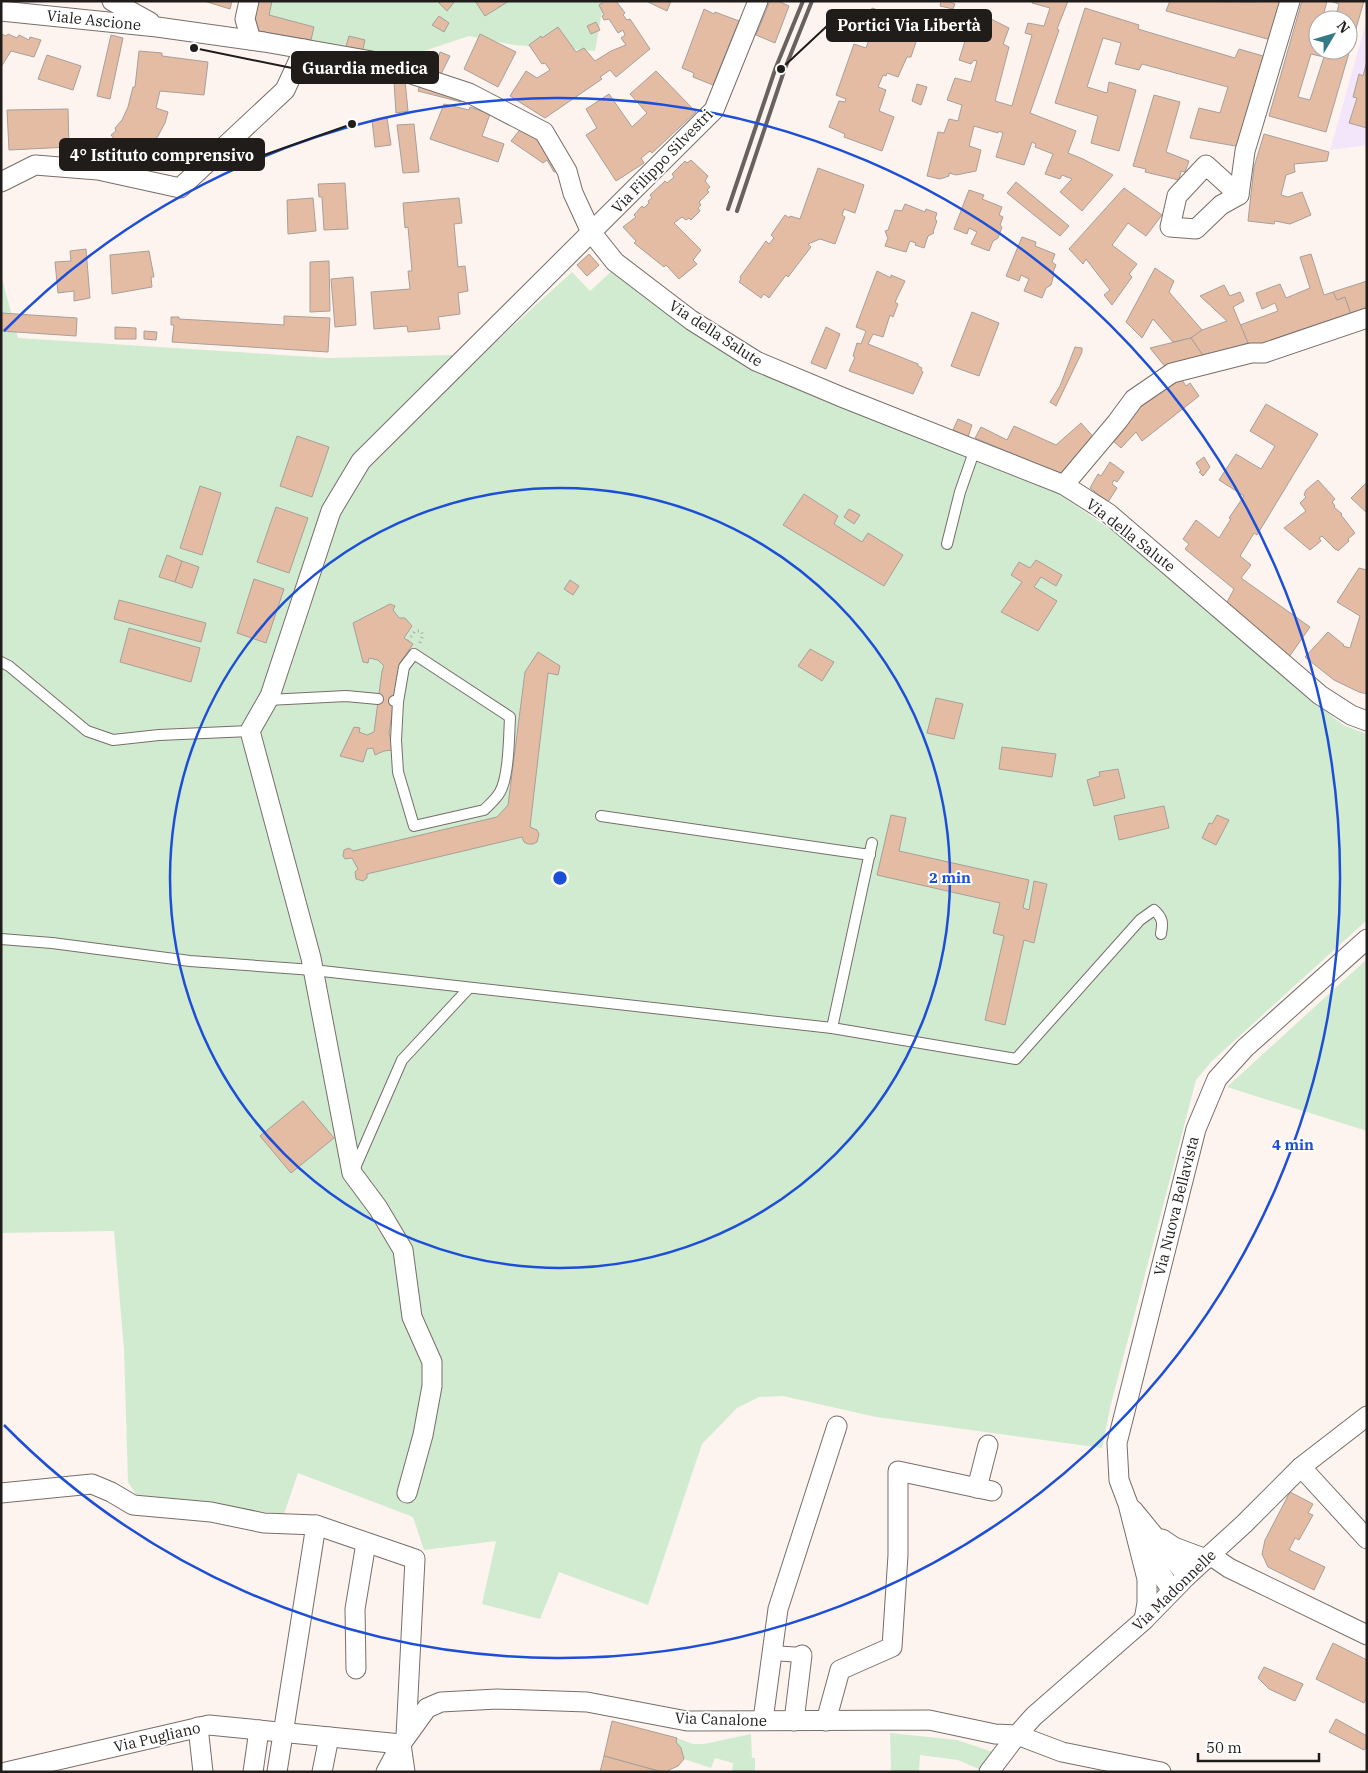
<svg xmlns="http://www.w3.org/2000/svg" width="1368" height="1773" viewBox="0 0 1368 1773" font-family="'IBM Plex Serif',serif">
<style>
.medical{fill:#f4e6fa}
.green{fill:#d0ebd0}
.building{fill:#e4bca4;stroke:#a89f99;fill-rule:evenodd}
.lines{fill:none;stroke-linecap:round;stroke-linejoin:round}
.service-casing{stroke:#776e6a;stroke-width:12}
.pedestrian-casing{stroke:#776e6a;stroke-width:16}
.minor-casing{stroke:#776e6a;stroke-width:21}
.path{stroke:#aea6a2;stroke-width:3;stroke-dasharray:1 4;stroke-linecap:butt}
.service{stroke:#fff;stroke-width:10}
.pedestrian{stroke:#fff;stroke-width:14}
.minor{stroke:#fff;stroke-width:19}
.rail{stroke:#68625f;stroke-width:4}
.ring{fill:none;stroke:#1d4ed8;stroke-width:2.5}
.labels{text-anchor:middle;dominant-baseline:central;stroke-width:4;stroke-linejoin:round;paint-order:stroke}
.street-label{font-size:15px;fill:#1f1c1a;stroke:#fff}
.centre{fill:#1d4ed8;stroke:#fff;stroke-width:2.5}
.ring-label{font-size:15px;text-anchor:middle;font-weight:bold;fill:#1d4ed8;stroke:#fff;stroke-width:4;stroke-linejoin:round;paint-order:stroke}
.leader{fill:none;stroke:#1f1c1a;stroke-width:2}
.callout-dot{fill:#1f1c1a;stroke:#fff;stroke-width:2}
.callout{fill:#1f1c1a;stroke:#1f1c1a;stroke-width:2}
.callout-label{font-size:16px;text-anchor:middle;font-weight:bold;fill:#fff}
</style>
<rect width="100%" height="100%" fill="#fef4ef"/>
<path class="medical" d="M1367,19V145L1330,150Z"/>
<g class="green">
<path d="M262,1H604L595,51L514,45L469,36L391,62L256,35Z"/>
<path d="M614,269L712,343L1056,492L1139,549L1295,686L1343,725L1367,734V920L1211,1062L1196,1080L1110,1408L1102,1448L876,1417L783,1396L759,1397L737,1408L702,1444L648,1605L559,1572L540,1619L482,1604L496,1541L424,1550L413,1517L298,1473L284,1514L139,1499L128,1482L124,1350L114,1231L1,1233V275L18,338L328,358L452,355L467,368L572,272L590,291Z"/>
<path d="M1367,959V1131L1227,1087Z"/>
<path d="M890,1733L957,1740L993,1752L983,1771L958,1760L920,1755L919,1772H891Z"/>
<path d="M751,1734L752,1758H755V1772H732L733,1763L715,1758L711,1768L684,1759L681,1748L676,1742L677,1738L693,1744H704Z"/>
</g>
<g class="building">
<path d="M204,1H232L230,9Z"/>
<path d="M258,1H272L269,15L314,27L311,40L258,31L252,25Z"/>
<path d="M440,1H455L447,11L439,3Z"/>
<path d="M475,1H509L485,16Z"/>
<path d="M605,1H616L625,13L623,15L627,20L630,19L650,49L616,77L610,70L600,77L602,79L545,118L510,96L526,71L537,78L550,70L545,63L542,64L529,45L541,36L542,38L558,27L576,52L584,48L595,61L611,51L626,45L621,38L625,35L623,30L618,33L609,19L604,20L602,16L604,15L599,5Z"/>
<path d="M646,1H671L667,11Z"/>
<path d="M770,1H778L789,6L775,43L756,35Z"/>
<path d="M941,1H948L955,4L953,9L940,6Z"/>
<path d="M1032,1H1068L1057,29L1059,30L1030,113L1076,131L1068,153L1083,159L1113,175L1082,211L1060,192L1072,179L1062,175L1060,179L1045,174L1053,154L1035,147L1036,144L1032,142L1024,165L996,157L1003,133L999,131L998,133L974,126L969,146L981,150L976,171L956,175L949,173V176L940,179L927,176L938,132L944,133L949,119L958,121L962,105L947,100L955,78L971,82L977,61L974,60L971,64L959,60L967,35L974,36L983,15L1009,28L1003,44L1009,47L995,101L1012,106L1032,35L1025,33L1028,23L1044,26L1050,8L1032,3Z"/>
<path d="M1170,1L1254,2L1283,1L1271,40L1166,11Z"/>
<path d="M1302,1H1327L1322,20H1318V32L1314,44L1318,45V50H1348V20H1335L1339,4L1330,1H1364L1326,132L1269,116ZM1311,54L1324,57L1310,100L1298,97Z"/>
<path d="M872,8L895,16V14L901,16L899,23L919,33L911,57H907L898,77L887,73L886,76L883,75L878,87L886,90L879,111L894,117L882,151L844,137L845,134L829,127L839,101L845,102L846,99L836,95L854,44L866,48L869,40L866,38L869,27L865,25Z"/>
<path d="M1085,8L1139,25L1138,29L1235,58L1239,49L1270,58L1241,147L1190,138L1199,108L1220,113L1228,87L1142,64L1139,70L1115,64L1121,43L1103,38L1087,87L1107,93L1109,82L1136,90L1119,151L1091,143L1098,116L1055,103Z"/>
<path d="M704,9L714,14L715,12L739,21L713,85L693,77L694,73L682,68Z"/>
<path d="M439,16L449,23L444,32L432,25Z"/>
<path d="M596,22L600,30L591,34L587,26Z"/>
<path d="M1,34L6,36L8,34L17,38L19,35L29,40L30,37L41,40L34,57L11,51L1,67Z"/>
<path d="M480,34L516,52L498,87L464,69Z"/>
<path d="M111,35L123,38L110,99L97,96Z"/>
<path d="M349,36L365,40L362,54L345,50Z"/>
<path d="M139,51L162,53V56L208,62L204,95L160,91L156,108L168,112L165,123L158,136L143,155L133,146L125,153L111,135L116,131L115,128L122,120L128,107L133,87H135Z"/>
<path d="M428,51L439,56L440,52L450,56L441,74L405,64L407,56L423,61Z"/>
<path d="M47,55L81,66L73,90L38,79Z"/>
<path d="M1367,61V128L1349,123L1357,98L1353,97L1359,74L1363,76Z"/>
<path d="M656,71L696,112L652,153L650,151L641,158L644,163L616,181L586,135L597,128L586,109L609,94L632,127L647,113L630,94Z"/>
<path d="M421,80L462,95L461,102L418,91Z"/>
<path d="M405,81L408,111L396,113L394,82Z"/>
<path d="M917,84L927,87L921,105L912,101Z"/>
<path d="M1154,95L1180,102L1166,152L1189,161L1185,172L1181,171L1179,180L1145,172L1146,169L1133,166Z"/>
<path d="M444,104L469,110L470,107L490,114L482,136L504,144L498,162L430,139Z"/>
<path d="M68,109L69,147L9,150L7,110Z"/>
<path d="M387,118L391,145L375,147L372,120Z"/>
<path d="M414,124L419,172L403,173L397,125Z"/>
<path d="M522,127L547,143L560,170L554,172L547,160L543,163L511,141Z"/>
<path d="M1264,134L1329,152L1327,161L1294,164L1295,172L1286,175L1281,195L1288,197L1302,192L1311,215L1290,224L1275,221L1274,224L1248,221L1254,167Z"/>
<path d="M691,160L708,176L705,181L710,187L707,190L709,192L699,202L701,205L698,208L700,211L691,220L689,218L686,220L682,217L674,223L701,250L693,260L697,264L679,279L666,265L664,267L634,243L636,241L623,227L636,217L634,215L642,206L644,208L649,203L648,201L652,198L650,195L665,181L667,183L674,177L672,174L685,161L687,163Z"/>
<path d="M818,168L864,185L855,213L844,209L842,215L845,217L835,244L820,239L808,244L811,247L788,277L786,275L769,298L764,294L761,298L739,282L741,279L740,277L766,241L769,244L774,238L771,235L785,215L789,218L790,216L800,219Z"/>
<path d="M1016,182L1069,226L1060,236L1007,193Z"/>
<path d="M345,183L348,229L324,230L322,197H319L318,184Z"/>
<path d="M1124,188L1162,215L1146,236L1128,223L1112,245L1137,264L1129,274L1132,277L1112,305L1104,295L1110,290L1086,259L1083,264L1069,249Z"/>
<path d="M969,190L984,195L982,199L1002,207L999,215L1003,217L1000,225L1002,227L998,238L993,241L989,251L971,244L977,232L969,228L967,234L954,229Z"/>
<path d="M313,198L316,231L288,234L287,200Z"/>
<path d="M459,198L462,223L454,224L458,267L465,266L468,291L458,293L460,314L438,317L440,329L408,332L407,326L374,329L371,292L410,289L408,271H412L408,227L405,228L403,203Z"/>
<path d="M905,204L925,212L926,209L937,213L935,219L937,221L933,232L934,233L928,236L924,248L915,245L916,243L910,241L906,252L885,246L888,238L885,231L888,230L895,210L902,211Z"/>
<path d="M1022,237L1036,242L1035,246L1055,254L1052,262L1056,265L1053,272L1054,274L1051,285L1046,288L1042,298L1024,291L1029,279L1021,275L1019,281L1006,276Z"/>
<path d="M86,249L90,298L74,301V291L58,293L55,262L71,261L70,251Z"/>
<path d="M149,251L154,277H151L152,287L112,294L110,255Z"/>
<path d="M589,254L599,265L587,276L577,265Z"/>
<path d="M1311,254L1324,295L1333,292L1337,300L1345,297L1352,317L1268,347L1254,346L1248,343L1240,325L1278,311L1275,303L1262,309L1256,293L1280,284L1286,298L1310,288L1300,257Z"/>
<path d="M329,261L330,311L310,312V262Z"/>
<path d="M1155,268L1174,281L1169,292L1202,330L1191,338L1173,342L1153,319L1142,338L1126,322Z"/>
<path d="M877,271L891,278V275L905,281L895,302L898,304L893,317L890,315L883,337L873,334L868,344L918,364V366L922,368L921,370L923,372L913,394L849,371L855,357L853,356L857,343L861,344L866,331L856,327Z"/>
<path d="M353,277L356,325L335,327L331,279Z"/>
<path d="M1367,281V312L1352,317L1345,297L1337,300L1333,292Z"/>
<path d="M1224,285L1230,296L1240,292L1244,301L1233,307L1248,343L1204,357L1191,338L1202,330L1227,321L1200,296Z"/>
<path d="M972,312L999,323L979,376L951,366Z"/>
<path d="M1,313L77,318L76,336L1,331Z"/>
<path d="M284,316L330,318L328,352L172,342L174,325H171V317H179V319L284,325Z"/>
<path d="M115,327L136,328V339H115Z"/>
<path d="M826,327L840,334L826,369L811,363Z"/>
<path d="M144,331L157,332L156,340L144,339Z"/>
<path d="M1191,338L1204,357L1167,369L1150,348Z"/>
<path d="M1075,347L1082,348V352L1056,406L1050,402L1060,386Z"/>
<path d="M1180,377L1186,386L1190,383L1199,396L1142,441L1136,432L1121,448L1112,440L1138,407Z"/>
<path d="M1266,404L1318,434L1257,535L1254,533L1240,556L1251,565L1241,578L1310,627L1289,657L1227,602L1234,589L1185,549L1189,544L1183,539L1196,520L1219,538L1231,519L1229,518L1244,496L1219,480L1236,454L1261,469L1275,446L1250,431Z"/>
<path d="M958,419L972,425L968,437L953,430Z"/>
<path d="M1081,423L1097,441L1062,474L975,438L981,427L1007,440L1014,426L1056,445Z"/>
<path d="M297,436L329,447L312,497L280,486Z"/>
<path d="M1204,457L1210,467L1203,476L1199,472L1201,471L1196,463Z"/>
<path d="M1110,462L1124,472L1117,482L1114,480L1112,484L1117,488L1108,502L1090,488L1098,474L1101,476Z"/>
<path d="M1318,480L1335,499L1332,502L1335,506L1334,507L1342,514L1341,515L1355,533L1348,539L1349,541L1338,551L1337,549L1336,550L1322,536L1319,538L1321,541L1310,550L1284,528L1306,511L1300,503L1306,497L1304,495L1306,490Z"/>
<path d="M1367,482V513L1351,498Z"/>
<path d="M200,486L221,493L202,555L180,548Z"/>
<path d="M804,494L838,516L834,524L862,542L868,533L903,555L884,586L783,525Z"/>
<path d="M276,507L308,518L289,573L257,562Z"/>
<path d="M849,509L860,515L854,524L844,517Z"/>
<path d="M167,555L182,561L175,582L159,577Z"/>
<path d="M1036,560L1062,575L1056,586L1041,577L1034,587L1057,601L1038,631L1001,612L1022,582L1011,575L1019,562L1030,568Z"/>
<path d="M182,561L199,567L192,588L175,582Z"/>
<path d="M1359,568L1367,570V694L1359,692L1334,680L1305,657L1328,632L1344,645L1343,646L1350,648L1360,616L1337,602Z"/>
<path d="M254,579L284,589L266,643L237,633Z"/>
<path d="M570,580L579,586L573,595L564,589Z"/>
<path d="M119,600L206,623L201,642L114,619Z"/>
<path d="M390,604L395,606L393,610L399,618H405L412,626L404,638L413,644L400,663L389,733L393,750L384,751L375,755L373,748L367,749L363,762L340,756L354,727L360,728L359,732L367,735L374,732L382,671L384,666L378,660L369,658L368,663L363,662L353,623Z"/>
<path d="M129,628L200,648L191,682L120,662Z"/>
<path d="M810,649L834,662L822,681L798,666Z"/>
<path d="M538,652L560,666L558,675L548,673L530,827L537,830L539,834L537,842L533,844H528L524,842L522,837L367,874V878L363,881L356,879L355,872L358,869L352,858L345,859L343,856L344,850L349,848L353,851L497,817L508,805L525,672Z"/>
<path d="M936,698L963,704L954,739L927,733Z"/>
<path d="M1002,747L1056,754L1052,777L999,769Z"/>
<path d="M1118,769L1125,798L1094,806L1087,780L1100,776L1099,772Z"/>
<path d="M1164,806L1169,828L1119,840L1114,816Z"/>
<path d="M891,815L906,818L899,851L1029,880L1023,908L1029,910L1034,881L1047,884L1034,943L1024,940L1005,1025L985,1020L1004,936L993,933L1000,903L877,875Z"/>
<path d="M1217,815L1229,820L1216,845L1202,838L1209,823L1212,824Z"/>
<path d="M303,1101L334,1138L291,1173L260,1136Z"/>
<path d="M1290,1492L1313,1504L1308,1513L1313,1515L1299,1540L1295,1538L1289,1550L1325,1567L1314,1590L1268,1567L1262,1554L1265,1540Z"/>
<path d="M1333,1643L1367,1660V1697L1364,1703L1316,1679Z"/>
<path d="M1264,1667L1303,1684L1295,1701L1269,1689L1258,1678Z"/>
<path d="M1336,1719L1367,1736V1746L1364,1750L1329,1732Z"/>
<path d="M612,1721L677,1738L676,1742L681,1748L684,1759L678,1766L669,1770L668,1772H662L604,1756Z"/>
<path d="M604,1756L662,1772H600Z"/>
</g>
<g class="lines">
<g class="service-casing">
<g id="service">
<path d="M947,544L960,492L975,449"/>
<path d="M1,662L9,666L87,731L113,740L159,735L250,731"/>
<path d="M268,700L346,696L378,699"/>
<path d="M394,701L398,702L396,740L398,772L414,826L484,810C490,804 496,799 500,792C509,776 509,736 510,717L414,654L404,667L398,702"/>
<path d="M601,816L870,855"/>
<path d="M1,939L52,943L190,961L313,970L832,1028L1016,1059L1140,920L1154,910C1163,918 1163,923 1161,934"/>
<path d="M832,1028L872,843"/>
<path d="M354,1170L402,1060L469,988"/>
</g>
</g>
<g class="pedestrian-casing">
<path id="pedestrian" d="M772,1653L802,1655"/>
</g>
<g class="minor-casing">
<g id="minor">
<path d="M112,1L150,22"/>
<path d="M249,1L245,19L251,40"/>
<path d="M1,11L157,27L264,42L372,61L469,93L544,132L567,171L573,193L591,232L615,262L691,320L756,361L844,398L1064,485L1108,513L1320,695L1351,715L1367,721"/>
<path d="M1206,165L1239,195L1221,205L1196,229L1170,227L1177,196Z"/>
<path d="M1,182L35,165L98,170L180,188L285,90L304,49"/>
<path d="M1239,195L1245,151L1290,1"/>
<path d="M1064,485L1117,422L1134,399L1172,373L1251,353H1264L1367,318"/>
<path d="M1301,1467L1367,1539"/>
<path d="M977,1488L988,1445"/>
<path d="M1,1493L92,1484L111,1492L133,1505L211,1512L264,1523L316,1525L415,1559L406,1736"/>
<path d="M407,1493L423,1435L432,1386V1362L412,1317L403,1250L378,1208L352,1173L311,958L250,731L270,696L331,511L361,461L714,110L758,1"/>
<path d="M1133,1510L1187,1576"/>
<path d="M1162,1539L1174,1547L1206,1559"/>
<path d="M1145,1549L1172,1591"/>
<path d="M1210,1555L1229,1568L1367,1635"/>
<path d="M1144,1620L1147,1603V1579L1128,1504L1119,1480L1117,1443L1196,1129L1217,1079L1245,1048L1367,939"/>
<path d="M356,1669L355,1609L366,1543"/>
<path d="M763,1720L778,1609L837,1426"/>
<path d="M794,1721L802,1655"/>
<path d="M826,1721L840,1670L892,1647L898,1555V1471L992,1491"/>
<path d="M198,1727L203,1772"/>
<path d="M6,1772L209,1725L401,1744L405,1772"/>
<path d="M253,1772L259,1730"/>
<path d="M277,1772L316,1525"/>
<path d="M322,1772L329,1737"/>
<path d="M386,1772L401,1744L427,1708L441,1702L497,1699L587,1702L687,1721L929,1720L995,1734L1017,1735L1062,1752L1161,1772"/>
<path d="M989,1772L1017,1735L1034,1716L1144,1620L1187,1576L1244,1524L1301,1467L1367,1416"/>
</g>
</g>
<path class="path" d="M408,641L415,631H421L423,635L419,645"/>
<use href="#service" class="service"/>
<use href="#pedestrian" class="pedestrian"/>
<use href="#minor" class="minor"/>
<g class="rail">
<path d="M728,209L776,67L803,1"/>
<path d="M737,211L784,71L812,1"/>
</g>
</g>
<g class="ring">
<circle cx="560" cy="878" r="390"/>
<path d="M4 331A780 780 0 1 1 4 1425"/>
</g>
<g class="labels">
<g class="street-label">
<text transform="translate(94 20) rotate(6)">Viale Ascione</text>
<text transform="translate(662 161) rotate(-46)">Via Filippo Silvestri</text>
<text transform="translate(716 333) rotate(33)">Via della Salute</text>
<text transform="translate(1131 535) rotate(38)">Via della Salute</text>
<text transform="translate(1176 1206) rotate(-76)">Via Nuova Bellavista</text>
<text transform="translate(1174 1590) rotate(-44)">Via Madonnelle</text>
<text transform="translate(721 1719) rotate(2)">Via Canalone</text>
<text transform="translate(157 1737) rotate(-13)">Via Pugliano</text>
</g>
</g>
<circle cx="560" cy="878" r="8" class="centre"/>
<g class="ring-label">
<text x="950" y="883">2 min</text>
<text x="1293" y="1150">4 min</text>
</g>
<path class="leader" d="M781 69L827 26M194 48L292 68M352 124L264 155"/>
<g class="callout-dot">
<circle cx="781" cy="69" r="5"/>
<circle cx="194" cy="48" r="5"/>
<circle cx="352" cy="124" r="5"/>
</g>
<g class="callout">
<rect x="827" y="10" width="164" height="31" rx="5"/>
<rect x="292" y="52" width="146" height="31" rx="5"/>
<rect x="60" y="139" width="204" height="31" rx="5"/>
</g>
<g class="callout-label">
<text x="909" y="31">Portici Via Libertà</text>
<text x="365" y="74">Guardia medica</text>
<text x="162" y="161">4° Istituto comprensivo</text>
</g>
<rect width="1368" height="1773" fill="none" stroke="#1f1c1a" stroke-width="5"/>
<g transform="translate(1333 35) rotate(52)"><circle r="24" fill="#ffffff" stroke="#a5a4a3"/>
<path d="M0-4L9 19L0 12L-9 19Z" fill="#357b87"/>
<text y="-8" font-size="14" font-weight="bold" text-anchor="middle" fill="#1f1c1a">N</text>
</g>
<path d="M1198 1753v8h121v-8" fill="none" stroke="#1f1c1a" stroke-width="2.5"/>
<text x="1206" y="1753" font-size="15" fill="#1f1c1a" stroke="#ffffff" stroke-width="4" paint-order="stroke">50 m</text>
</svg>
